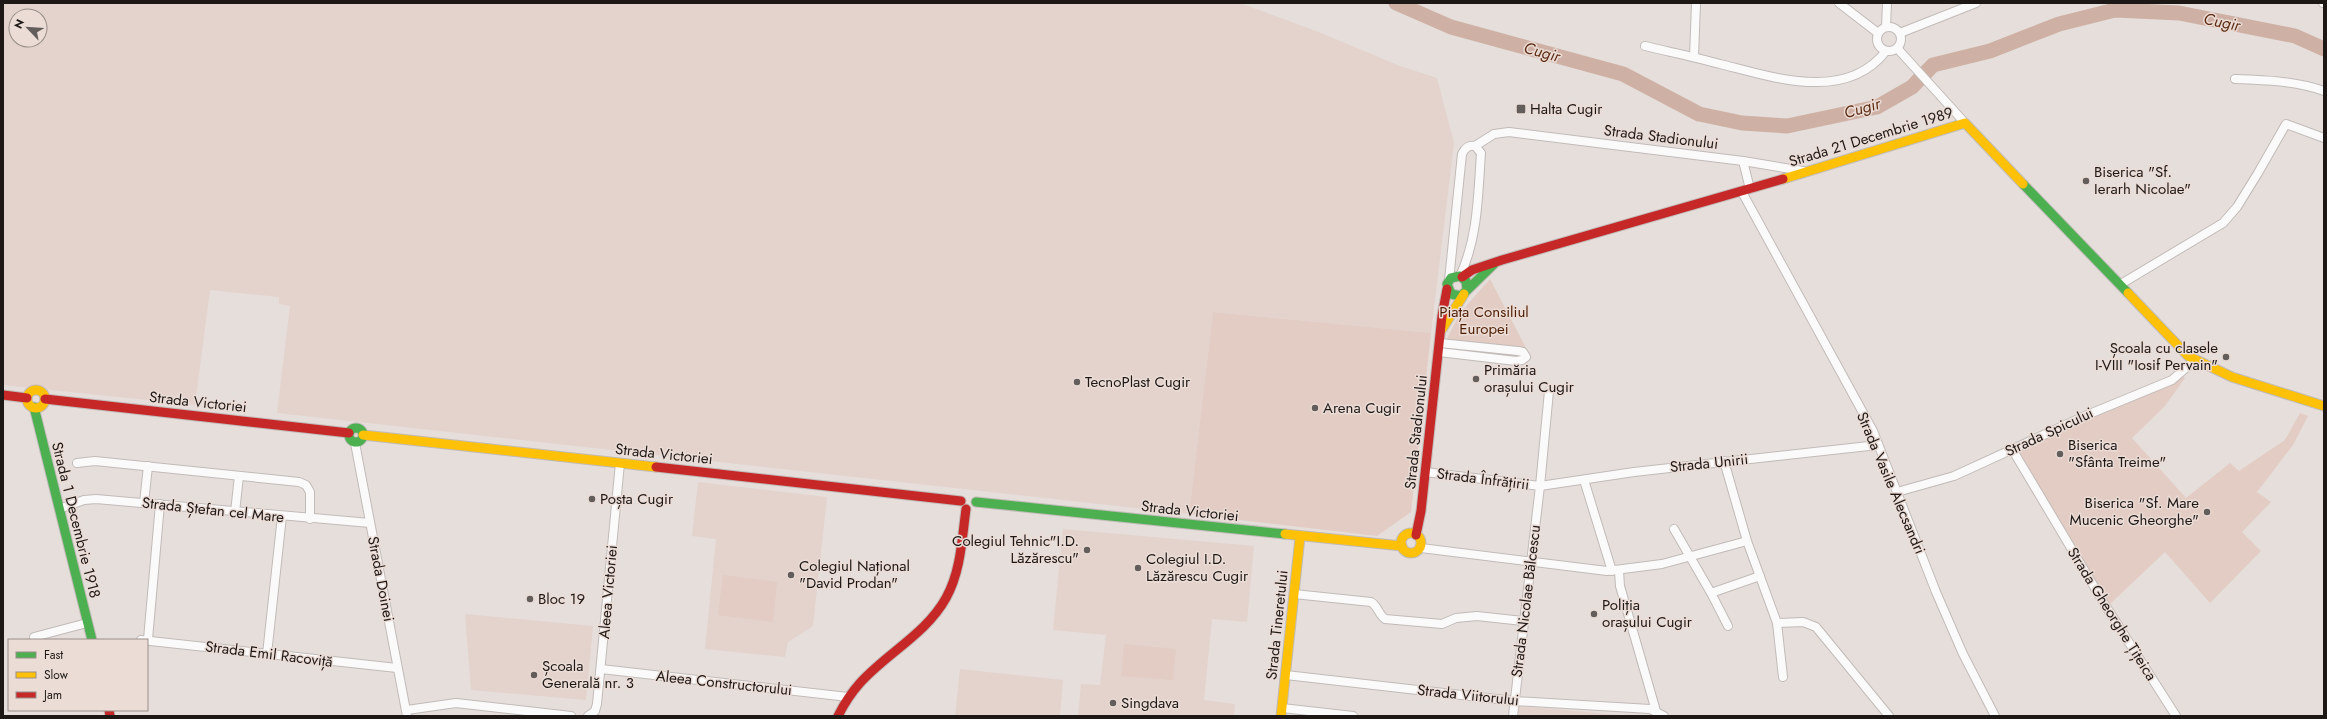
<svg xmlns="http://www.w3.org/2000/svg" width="2327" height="719" viewBox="0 0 2327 719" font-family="Jost,sans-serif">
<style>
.built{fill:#e3d3cc;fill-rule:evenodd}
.green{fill:#e2ccc3}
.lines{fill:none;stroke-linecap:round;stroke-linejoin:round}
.river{stroke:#ceb1a4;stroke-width:15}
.street-casing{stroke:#c1bbb8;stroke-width:10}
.fast-casing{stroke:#c1bbb8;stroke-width:11}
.slow-casing{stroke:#c1bbb8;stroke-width:11}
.jam-casing{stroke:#c1bbb8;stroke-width:11}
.street{stroke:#fbfafa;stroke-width:8}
.fast{stroke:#4caf50;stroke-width:9}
.slow{stroke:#ffc107;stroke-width:9}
.jam{stroke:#c62828;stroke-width:9}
.poi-dot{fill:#635d5b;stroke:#ebdcd6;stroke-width:1.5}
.labels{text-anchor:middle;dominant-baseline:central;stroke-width:3;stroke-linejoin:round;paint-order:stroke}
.poi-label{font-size:15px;fill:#1d1816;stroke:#ebdcd6;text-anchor:start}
.street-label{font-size:15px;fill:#1d1816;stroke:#ebdcd6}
.park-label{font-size:15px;fill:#4e1e03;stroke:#ebdcd6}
.water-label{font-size:16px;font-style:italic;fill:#5d2c12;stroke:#ebdcd6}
</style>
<rect width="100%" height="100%" fill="#e6dedb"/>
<g class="built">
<path d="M3,3H1240L1321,33L1400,66L1437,78L1454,143L1431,333L1213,312L1189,514L277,413L290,306L279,304V297L210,290L195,405L3,385ZM16,16H40V40H16Z"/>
<path d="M698,482L827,497L813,626L788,642L785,657L705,649L716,539L692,536Z"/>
<path d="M1063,529L1254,546L1247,622L1212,619L1204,700L1235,704L1234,716H1078L1081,684L1100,685L1106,635L1053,630Z"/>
<path d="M465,614L593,626L586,700L471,690Z"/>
<path d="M960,669L1063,680L1060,716H955Z"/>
<path d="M1519,706L1631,716H1518Z"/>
</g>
<g class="green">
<path d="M1490,279L1526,348L1446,341L1460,313Z"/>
<path d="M1213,312L1431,333L1411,512L1377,536L1189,514Z"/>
<path d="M2182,376L2185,378L2165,406L2132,438L2186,498L2230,463L2239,471L2285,440L2300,413L2308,416L2293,445L2257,492L2271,502L2242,532L2261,551L2210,603L2165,552L2110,604L2018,451Z"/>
<path d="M723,575L777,582L773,622L718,615Z"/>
<path d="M1124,644L1176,649L1173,680L1121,676Z"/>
</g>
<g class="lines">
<path class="river" d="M1396,3L1451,27L1623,74L1699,114L1742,123L1787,126L1877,107L1912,87L1933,65L1990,51L2059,24L2115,10L2179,13L2295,36L2324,49"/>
<g class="street-casing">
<g id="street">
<path d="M1839,3L1878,33"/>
<path d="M2323,3H2324"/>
<circle cx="1889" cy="39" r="12"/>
<path d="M1886,27L1887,3"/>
<path d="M1900,33L1976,3"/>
<path d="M1645,46C1670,52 1695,57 1720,64C1772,77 1846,103 1886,51"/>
<path d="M1897,48L1965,123"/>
<path d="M1694,57L1696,3"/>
<path d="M2235,79C2265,80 2296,81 2324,91"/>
<path d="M1475,146L1494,134L1509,132L1743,161L1803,171"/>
<path d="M1743,161L1750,189"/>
<path d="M1742,192L1873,431L1936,592L1963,654L1995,716"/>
<path d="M1460,276C1478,238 1478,195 1481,153L1475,146"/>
<path d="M1449,280L1462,154C1465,148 1468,145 1475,146"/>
<path d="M2121,284L2223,223L2237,207L2258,173L2286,124L2324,138"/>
<path d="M1439,352L1516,361L1522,360L1526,357L1523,352L1518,351L1440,343"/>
<path d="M355,443L407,716"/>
<path d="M2012,449L2105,605L2176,716"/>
<path d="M1724,461L1747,541L1777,623L1783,677"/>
<path d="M77,463L95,461L299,482L306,485L310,492V519"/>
<path d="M1425,472L1540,486L1634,472L1878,445"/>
<path d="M1584,480L1612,571"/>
<path d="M1897,492L1954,476L2087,415L2172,380L2195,360"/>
<path d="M144,503L148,466"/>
<path d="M59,509L84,500L96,499L370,523"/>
<path d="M235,512L239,476"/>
<path d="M1674,529L1711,593L1728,626"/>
<path d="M1421,548L1607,571L1662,564L1747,541"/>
<path d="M1619,571L1620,586L1656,711"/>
<path d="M1711,593L1760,576"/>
<path d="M1294,594L1371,602C1378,606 1378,614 1385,619L1442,624L1456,618L1477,616L1523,621"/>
<path d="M1777,623L1803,622L1816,627L1889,716"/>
<path d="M34,637L87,623"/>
<path d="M148,639L160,504"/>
<path d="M141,640L397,668"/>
<path d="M267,654L282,516"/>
<path d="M601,669L848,697"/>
<path d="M1286,675L1514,701L1650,709L1664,716"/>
<path d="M1282,708L1353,716"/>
<path d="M407,710L456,703L571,716"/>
<path d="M588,716L595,711L597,704L620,463"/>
<path d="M1513,716L1540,486L1549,391"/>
</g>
</g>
<g class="fast-casing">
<g id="fast">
<path d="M2023,184L2128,293"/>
<path d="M1467,289L1466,281L1460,276L1451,278L1447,284L1451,294L1461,296L1494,264"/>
<path d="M34,407L92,640"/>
<circle cx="356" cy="435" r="7"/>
<path d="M976,502L1285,534"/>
</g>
</g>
<g class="slow-casing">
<g id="slow">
<path d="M1783,179L1965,123L2023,184"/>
<path d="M2128,293L2188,356L2232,377L2324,406"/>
<path d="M1442,329L1464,294"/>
<circle cx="36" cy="399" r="9"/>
<path d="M363,435L656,467"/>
<circle cx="1411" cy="543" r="10"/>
<path d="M1285,534L1402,546"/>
<path d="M1281,716L1300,537"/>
</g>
</g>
<g class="jam-casing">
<g id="jam">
<path d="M1462,277L1472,270L1502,260L1783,179"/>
<path d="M3,395L27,398"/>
<path d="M45,399L349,433"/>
<path d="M656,467L961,501"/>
<path d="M1416,535L1421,511L1442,316L1447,289"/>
<path d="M109,710L110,716"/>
<path d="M838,716C844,704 851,693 860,683C887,653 926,634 946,598C961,571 962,538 966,509"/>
</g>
</g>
<use href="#street" class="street"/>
<use href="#fast" class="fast"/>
<use href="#slow" class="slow"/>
<use href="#jam" class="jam"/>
</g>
<g class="poi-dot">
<rect x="1516" y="104" width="10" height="10" rx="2"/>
<circle cx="2086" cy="181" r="4"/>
<circle cx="2226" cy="357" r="4"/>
<circle cx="1476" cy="379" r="4"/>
<circle cx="1077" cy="382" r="4"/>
<circle cx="1315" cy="408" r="4"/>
<circle cx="2060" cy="454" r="4"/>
<circle cx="592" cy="499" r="4"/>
<circle cx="2207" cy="512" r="4"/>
<circle cx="1087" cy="550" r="4"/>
<circle cx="1138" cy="568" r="4"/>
<circle cx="791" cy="575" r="4"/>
<circle cx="530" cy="599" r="4"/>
<circle cx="1594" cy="614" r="4"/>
<circle cx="534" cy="675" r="4"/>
<circle cx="1113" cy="703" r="4"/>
</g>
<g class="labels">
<g class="poi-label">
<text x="1530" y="109">Halta Cugir</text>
<text x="2094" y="172">Biserica "Sf.<tspan x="2094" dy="17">Ierarh Nicolae"</tspan></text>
<text x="2218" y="348" text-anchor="end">Școala cu clasele<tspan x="2218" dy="17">I-VIII "Iosif Pervain"</tspan></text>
<text x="1484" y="370">Primăria<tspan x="1484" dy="17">orașului Cugir</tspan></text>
<text x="1085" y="382">TecnoPlast Cugir</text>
<text x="1323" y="408">Arena Cugir</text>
<text x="2068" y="445">Biserica<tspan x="2068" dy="17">"Sfânta Treime"</tspan></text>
<text x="600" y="499">Poșta Cugir</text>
<text x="2199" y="503" text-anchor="end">Biserica "Sf. Mare<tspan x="2199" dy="17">Mucenic Gheorghe"</tspan></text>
<text x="1079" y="541" text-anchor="end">Colegiul Tehnic"I.D.<tspan x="1079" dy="17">Lăzărescu"</tspan></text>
<text x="1146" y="559">Colegiul I.D.<tspan x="1146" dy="17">Lăzărescu Cugir</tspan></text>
<text x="799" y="566">Colegiul Național<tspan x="799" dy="17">"David Prodan"</tspan></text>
<text x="538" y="599">Bloc 19</text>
<text x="1602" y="605">Poliția<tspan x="1602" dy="17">orașului Cugir</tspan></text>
<text x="542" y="666">Școala<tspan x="542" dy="17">Generală nr. 3</tspan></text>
<text x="1121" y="703">Singdava</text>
</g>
<g class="street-label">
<text transform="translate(1661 137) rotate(7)">Strada Stadionului</text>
<text transform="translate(1871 137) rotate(-17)">Strada 21 Decembrie 1989</text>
<text transform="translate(198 402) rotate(6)">Strada Victoriei</text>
<text transform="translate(1416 432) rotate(-84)">Strada Stadionului</text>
<text transform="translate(2049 432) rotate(-25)">Strada Spicului</text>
<text transform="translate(664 454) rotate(6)">Strada Victoriei</text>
<text transform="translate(1709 463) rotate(-6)">Strada Unirii</text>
<text transform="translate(1483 479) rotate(7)">Strada Înfrățirii</text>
<text transform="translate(1891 483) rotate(67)">Strada Vasile Alecsandri</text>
<text transform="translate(213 510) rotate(6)">Strada Ștefan cel Mare</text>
<text transform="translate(1190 511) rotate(6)">Strada Victoriei</text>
<text transform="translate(76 520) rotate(76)">Strada 1 Decembrie 1918</text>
<text transform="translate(381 579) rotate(79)">Strada Doinei</text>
<text transform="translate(608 592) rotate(-85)">Aleea Victoriei</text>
<text transform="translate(1526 601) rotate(-83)">Strada Nicolae Bălcescu</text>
<text transform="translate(2112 614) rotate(58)">Strada Gheorghe Țițeica</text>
<text transform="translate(1277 625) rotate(-84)">Strada Tineretului</text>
<text transform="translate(269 654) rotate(7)">Strada Emil Racoviță</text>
<text transform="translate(724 683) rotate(6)">Aleea Constructorului</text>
<text transform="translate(1468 695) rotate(6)">Strada Viitorului</text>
</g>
<g class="park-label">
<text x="1484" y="312">Piața Consiliul<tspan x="1484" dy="17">Europei</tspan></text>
</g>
<g class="water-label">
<text transform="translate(2222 22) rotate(11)">Cugir</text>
<text transform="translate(1542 52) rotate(15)">Cugir</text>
<text transform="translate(1862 108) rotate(-16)">Cugir</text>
</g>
</g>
<rect width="2327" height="719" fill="none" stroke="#1d1816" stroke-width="8"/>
<rect x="8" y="639" width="140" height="72" fill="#ebdcd6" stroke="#998e89"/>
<rect x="16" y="652" width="20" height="6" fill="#4caf50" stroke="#998e89"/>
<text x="44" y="659" font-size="12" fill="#1d1816">Fast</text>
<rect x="16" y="672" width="20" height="6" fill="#ffc107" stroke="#998e89"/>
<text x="44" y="679" font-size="12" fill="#1d1816">Slow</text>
<rect x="16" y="692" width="20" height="6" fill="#c62828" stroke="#998e89"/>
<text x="44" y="699" font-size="12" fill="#1d1816">Jam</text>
<g transform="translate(28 28) rotate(295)"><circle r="19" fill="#ebdcd6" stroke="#998e89"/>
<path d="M0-3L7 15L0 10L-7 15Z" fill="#635d5b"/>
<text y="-6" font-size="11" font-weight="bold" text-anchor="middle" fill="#1d1816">N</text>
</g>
</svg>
